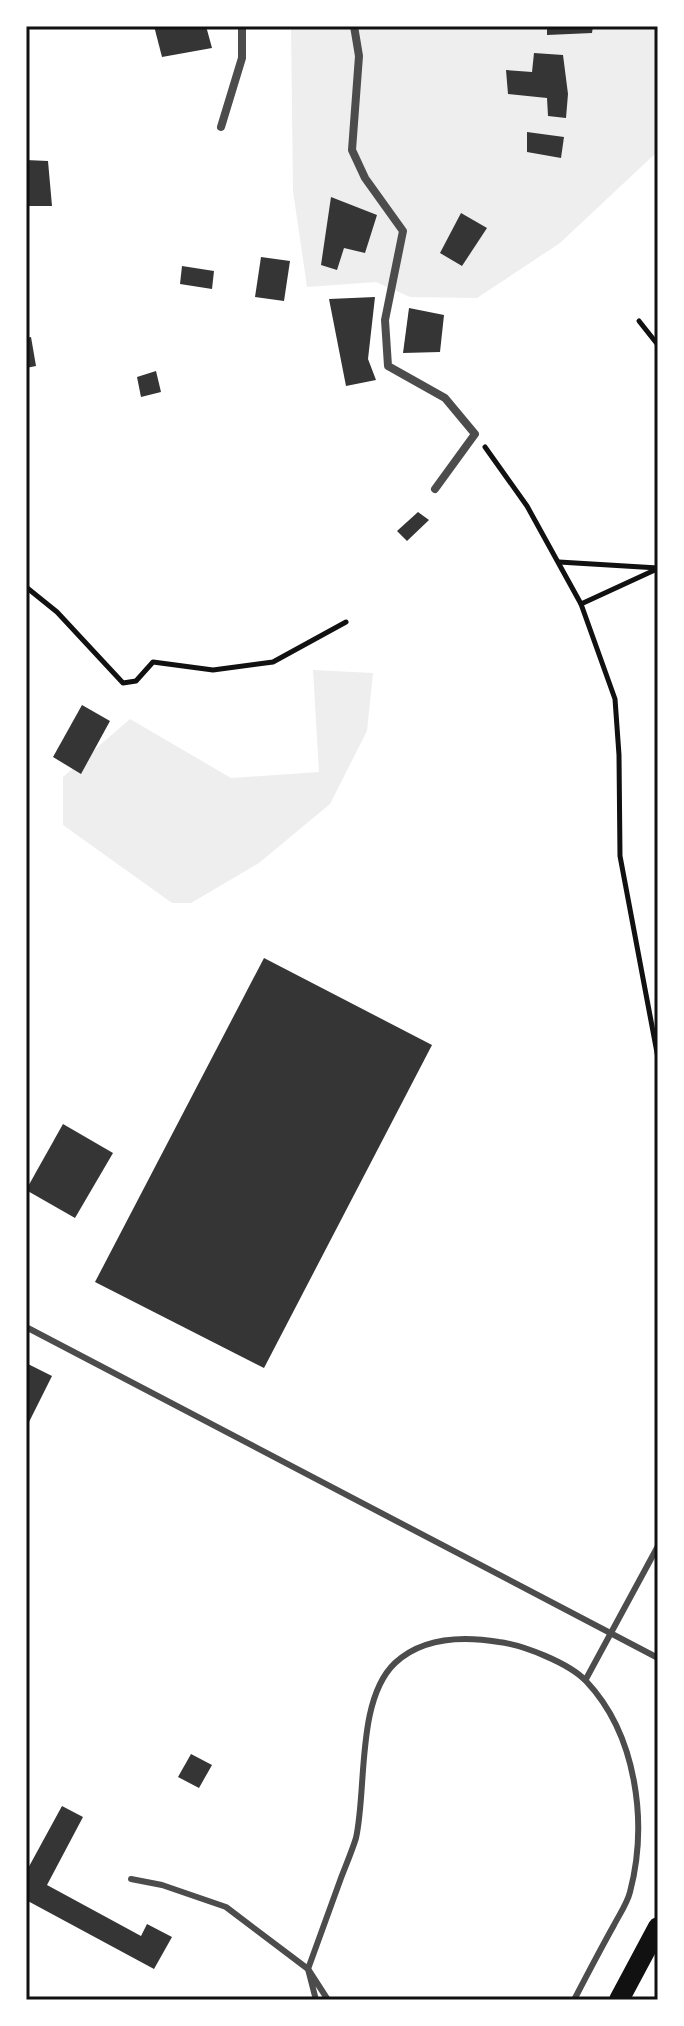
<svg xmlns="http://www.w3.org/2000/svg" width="684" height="2026" viewBox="0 0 684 2026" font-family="'Fira Sans',sans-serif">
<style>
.green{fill:#eee}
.building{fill:#353535}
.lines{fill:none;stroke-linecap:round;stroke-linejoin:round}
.path{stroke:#111;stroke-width:5}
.service{stroke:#4c4c4c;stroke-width:6}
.minor{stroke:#4c4c4c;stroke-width:8}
.trunk{stroke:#111;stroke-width:20}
.neatline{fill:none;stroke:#111;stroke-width:3}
</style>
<rect width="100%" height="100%" fill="#fff"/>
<g class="green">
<path d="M291,26H658V151L560,243L477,298L410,297L376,282L307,287L293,191Z"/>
<path d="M313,670L373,673L367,731L330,804L259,863L191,903H172L63,825V777L130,719L231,778L319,772Z"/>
</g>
<g class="building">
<path d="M154,26H206L212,48L162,57Z"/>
<path d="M547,26H593L592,33L547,35Z"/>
<path d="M534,53L563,55L568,94L566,118L548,116L547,98L508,94L506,70L532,72Z"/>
<path d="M527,132L564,137L561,158L527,152Z"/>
<path d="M26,160L48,161L52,206H26Z"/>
<path d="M331,197L377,215L365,253L344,248L337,270L321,265Z"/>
<path d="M461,213L487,228L462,266L440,253Z"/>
<path d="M261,257L290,261L284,301L255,297Z"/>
<path d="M182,266L214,271L212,289L180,284Z"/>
<path d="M375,297L368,359L376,380L346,386L329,299Z"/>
<path d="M409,308L444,315L440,352L403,353Z"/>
<path d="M31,337L36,366L26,368V338Z"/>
<path d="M156,371L161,392L141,397L137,377Z"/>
<path d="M418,512L429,520L407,541L397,531Z"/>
<path d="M82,705L110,721L81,774L53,757Z"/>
<path d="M264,958L432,1045L264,1368L95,1282Z"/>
<path d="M63,1124L113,1153L75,1218L26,1190Z"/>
<path d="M26,1363L52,1376L26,1428Z"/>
<path d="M191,1754L212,1765L199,1788L178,1777Z"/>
<path d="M62,1806L83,1817L47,1885L141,1936L147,1924L172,1937L154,1969L26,1900V1872Z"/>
</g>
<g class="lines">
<g class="path">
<path d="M639,321L658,345"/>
<path d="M485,447L527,506L581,604L615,699L619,755L620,856L658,1058"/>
<path d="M559,562L658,568"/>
<path d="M26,587L57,612L123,683L136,681L153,662L213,670L273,662L346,622"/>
<path d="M581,604L657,569"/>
</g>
<g class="service">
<path d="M26,1327L658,1658"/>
<path d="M586,1679L658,1546"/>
<path d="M131,1879L162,1885L226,1907L308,1969C319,1939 330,1908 341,1878C346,1865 352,1851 356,1838C367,1789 356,1700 395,1663C423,1637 463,1636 499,1642C523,1645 569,1663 586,1681C637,1735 648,1823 630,1892C627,1904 619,1915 614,1925C600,1950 587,1975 574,2000"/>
<path d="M316,2000L308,1969L328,2000"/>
</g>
<g class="minor">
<path d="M354,26L359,56L352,150L365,178L403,231L385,320L388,366L445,398L475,434L435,489"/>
<path d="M221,127L242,58V26"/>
</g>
<path class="trunk" d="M619,2000L658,1927"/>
</g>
<rect width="684" height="2026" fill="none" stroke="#ffffff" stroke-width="56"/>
<rect x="28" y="28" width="628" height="1970" class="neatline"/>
</svg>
